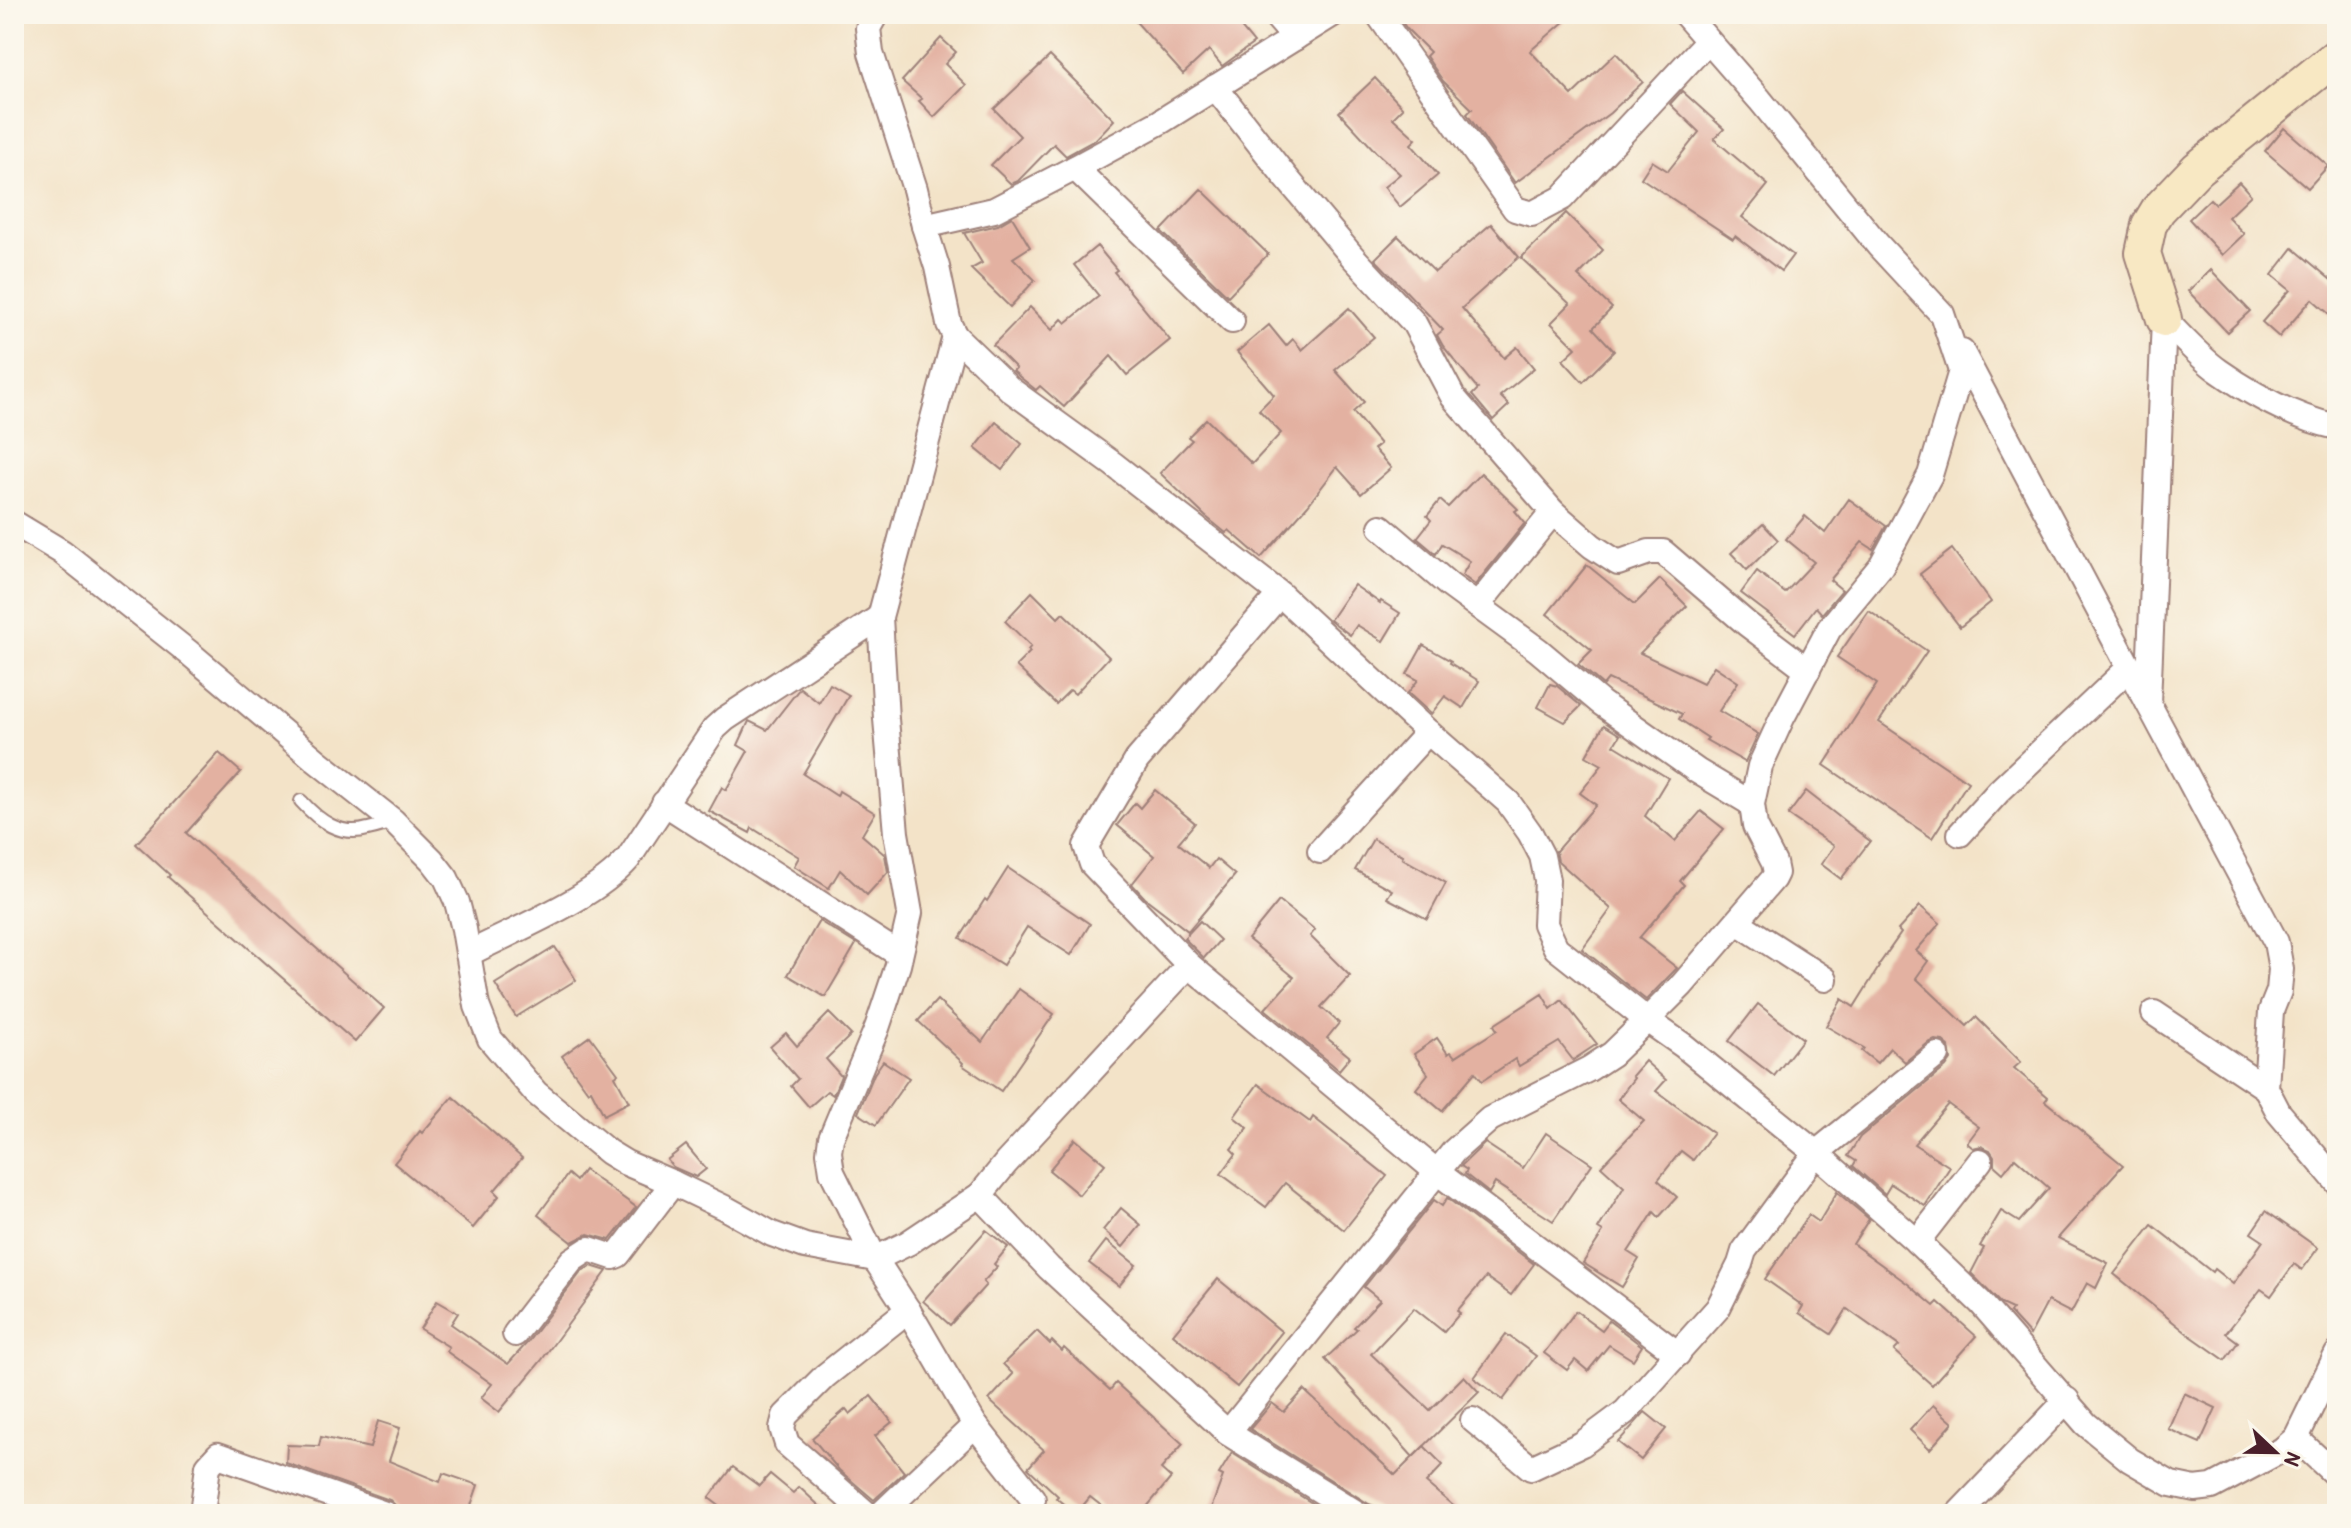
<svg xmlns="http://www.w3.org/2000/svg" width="2351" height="1528" viewBox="0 0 2351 1528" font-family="'Patrick Hand',sans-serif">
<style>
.building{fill:#e3b1a1}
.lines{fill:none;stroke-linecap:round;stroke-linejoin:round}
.lane-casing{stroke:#9e817a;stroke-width:16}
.street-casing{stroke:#9e817a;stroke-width:28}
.secondary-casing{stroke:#9e817a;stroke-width:38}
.lane{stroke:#fff;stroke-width:12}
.street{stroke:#fff;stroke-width:24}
.secondary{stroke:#f8e8c3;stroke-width:34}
</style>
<rect width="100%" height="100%" fill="#fbf7ec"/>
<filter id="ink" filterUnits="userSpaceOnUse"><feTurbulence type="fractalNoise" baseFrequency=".0125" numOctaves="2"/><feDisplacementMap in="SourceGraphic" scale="16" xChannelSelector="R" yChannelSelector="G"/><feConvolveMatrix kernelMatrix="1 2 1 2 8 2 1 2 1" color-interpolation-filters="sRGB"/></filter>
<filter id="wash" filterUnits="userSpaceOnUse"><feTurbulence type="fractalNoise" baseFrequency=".006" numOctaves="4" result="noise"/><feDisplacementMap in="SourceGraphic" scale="32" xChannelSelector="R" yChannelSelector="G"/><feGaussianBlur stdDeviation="1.8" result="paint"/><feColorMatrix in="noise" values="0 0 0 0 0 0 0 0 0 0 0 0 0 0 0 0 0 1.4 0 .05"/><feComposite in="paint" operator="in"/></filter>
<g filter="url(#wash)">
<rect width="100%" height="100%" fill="#f3e3c8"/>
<g id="blocks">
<g class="building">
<path d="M1129,14H1230L1254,43L1222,66L1209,50L1183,74Z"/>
<path d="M1396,14H1573L1530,51L1572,95L1616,53L1643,82L1610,113L1515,183L1467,114L1472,109L1443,81L1426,56L1430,52L1407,29Z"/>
<path d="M941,38L956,52L945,64L966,85L934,117L919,101L922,99L902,81Z"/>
<path d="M1050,56L1114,120L1095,140L1066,156L1054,144L1018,181L1011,184L991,165L1020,136L994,109Z"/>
<path d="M1375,78L1403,108L1393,118L1416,139L1411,144L1438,175L1400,207L1384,187L1400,174L1376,152L1339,112Z"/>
<path d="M1682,91L1724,129L1714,139L1768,185L1742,217L1793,255L1781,271L1735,236L1733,239L1641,178L1652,161L1668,171L1699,132L1670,104Z"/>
<path d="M2284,128L2328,166L2308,188L2265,151Z"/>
<path d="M2239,182L2251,195L2228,217L2244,234L2222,255L2189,219L2210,199L2215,204Z"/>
<path d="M1201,189L1268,254L1228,296L1161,231Z"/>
<path d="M1566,213L1603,250L1578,276L1612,308L1593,328L1614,351L1583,382L1563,360L1576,348L1551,323L1570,304L1521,258Z"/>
<path d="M1012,217L1030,247L1013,258L1035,280L1010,307L971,269L982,263L964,233L998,225Z"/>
<path d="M1491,224L1519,257L1462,308L1504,358L1517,347L1534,368L1500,396L1509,405L1493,420L1472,395L1478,389L1443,346L1437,335L1443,330L1375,259L1398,236L1435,272Z"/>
<path d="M1097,246L1117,270L1114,272L1170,340L1127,375L1111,356L1064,407L1040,386L1036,390L1021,378L1013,371L1016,368L993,345L1030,307L1052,330L1062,319L1066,323L1099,296L1074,265Z"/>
<path d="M2293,248L2337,285V321L2312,299L2279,337L2262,322L2290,290L2272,275Z"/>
<path d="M2211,270L2250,311L2227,332L2188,291Z"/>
<path d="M1349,308L1374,337L1335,370L1364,402L1353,412L1380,444L1374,449L1391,468L1361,494L1337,467L1308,505L1261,558L1229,530L1226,533L1205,516L1160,473L1192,440L1188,437L1206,419L1252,464L1281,433L1259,410L1274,395L1237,352L1269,325L1286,346L1293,339L1302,350Z"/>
<path d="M996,422L1022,444L1002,470L975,448Z"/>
<path d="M1481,473L1518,509L1515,511L1525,523L1475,585L1462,575L1470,561L1442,544L1436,554L1417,538L1431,520L1427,516L1440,500L1448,507Z"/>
<path d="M1849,499L1886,526L1873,549L1862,542L1830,580L1842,590L1822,614L1816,607L1795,634L1741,593L1757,571L1785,593L1814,562L1786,539L1805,516L1825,533Z"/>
<path d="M1763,524L1778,540L1747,570L1731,553Z"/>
<path d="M1952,549L1991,602L1960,627L1920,574Z"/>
<path d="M1587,565L1635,604L1660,579L1687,606L1640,653L1703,683L1714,666L1738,682L1719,711L1758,734L1745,762L1706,740L1708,738L1679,719L1682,714L1608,679L1603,685L1578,664L1592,650L1547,614Z"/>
<path d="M1354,585L1380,603L1381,601L1400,613L1383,641L1357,625L1350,635L1330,620Z"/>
<path d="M1032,592L1058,618L1063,613L1109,657L1075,694L1070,690L1056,704L1016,666L1030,652L1028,650L1031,646L1005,621Z"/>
<path d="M1869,611L1927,651L1879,722L1968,782L1932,838L1824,765L1877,684L1837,657Z"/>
<path d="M1423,645L1451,661L1450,663L1479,681L1463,708L1445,696L1431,714L1408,693L1418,680L1407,674Z"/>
<path d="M830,684L849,695L803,774L837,796L839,791L875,813L862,835L885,855L888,872L867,895L840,870L829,888L794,866L799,857L752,828L750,833L709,811L722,787L726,790L748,751L738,745L749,721L767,730L800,688L819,703Z"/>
<path d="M1550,684L1557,686L1581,706L1565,722L1538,707Z"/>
<path d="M1604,725L1620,735L1614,745L1668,778L1645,816L1675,841L1701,811L1724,829L1680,881L1684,885L1639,938L1677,968L1646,1000L1582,949L1611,909L1558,861L1556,851L1596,805L1580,793L1602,765L1586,756Z"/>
<path d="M219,753L241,772L186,833L384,1008L355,1042L168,877L170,875L136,844Z"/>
<path d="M1155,790L1195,823L1178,843L1209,868L1216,859L1235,875L1188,931L1145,898L1132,884L1154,856L1117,825L1135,803L1140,808Z"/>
<path d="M1806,791L1870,841L1841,879L1821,864L1834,846L1788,815Z"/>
<path d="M1373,839L1403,856L1402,858L1446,883L1427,919L1387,898L1392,890L1355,870Z"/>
<path d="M1008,868L1090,924L1071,955L1027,927L1003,965L960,938L985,899L987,901Z"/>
<path d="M1279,901L1315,930L1310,936L1350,976L1321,1007L1339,1023L1327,1038L1350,1057L1339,1070L1265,1009L1294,977L1248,939Z"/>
<path d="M1920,906L1940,923L1916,951L1928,961L1916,978L1967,1026L1976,1017L2021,1062L2014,1068L2048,1097L2045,1101L2123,1165L2058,1238L2108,1263L2096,1288L2087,1283L2071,1313L2048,1301L2030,1335L2010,1313L2012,1309L2001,1304L1971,1273L1984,1248L1980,1246L2001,1211L2019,1222L2049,1188L2015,1158L2003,1173L1994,1165V1156L1990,1150L1981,1146L1973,1148L1967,1143L1979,1127L1948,1104L1914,1144L1950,1167L1925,1206L1891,1184L1885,1194L1853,1166L1856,1161L1848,1156L1860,1137L1946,1067L1951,1060L1949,1046L1943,1041L1935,1040L1928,1043L1905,1062L1890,1048L1877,1063L1862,1051L1864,1048L1826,1026L1842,999L1854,1007L1879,967L1878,966L1901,933L1898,930Z"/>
<path d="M819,921L856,944L825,997L788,975Z"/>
<path d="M1200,921L1220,940L1204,958L1184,938Z"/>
<path d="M555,947L576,980L516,1017L495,984Z"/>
<path d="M1019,989L1054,1014L1001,1091L962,1065L963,1063L918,1021L937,1000L982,1042Z"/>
<path d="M1542,994L1551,1009L1562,1000L1597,1044L1573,1060L1559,1042L1519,1066L1515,1059L1482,1081L1475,1072L1442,1111L1416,1089L1428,1074L1414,1054L1437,1038L1448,1054L1451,1052L1455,1057L1497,1030L1494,1025Z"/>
<path d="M1758,1004L1803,1039L1774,1076L1729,1041Z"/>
<path d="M829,1013L851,1035L826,1059L841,1076L833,1095L827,1091L809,1107L791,1086L798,1079L770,1047L786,1033L797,1046Z"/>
<path d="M590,1036L618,1074L615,1076L629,1102L604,1115L591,1090L588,1092L562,1056Z"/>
<path d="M883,1061L909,1078L876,1125L858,1113L874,1074Z"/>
<path d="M1645,1061L1666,1080L1656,1091L1713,1133L1693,1160L1681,1151L1658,1180L1677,1197L1659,1217L1654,1212L1628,1252L1639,1259L1622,1287L1583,1263L1603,1232L1598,1229L1624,1187L1601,1166L1644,1121L1618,1099L1634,1078L1632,1076Z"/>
<path d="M1258,1084L1310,1122L1313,1117L1387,1176L1344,1230L1285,1183L1266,1207L1221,1174L1236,1154L1231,1149L1248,1128L1234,1117Z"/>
<path d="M453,1097L522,1158L494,1191L499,1196L473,1228L394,1163L420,1131L422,1133Z"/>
<path d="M1546,1133L1592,1164L1553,1221L1495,1183L1489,1193L1465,1174L1467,1170L1461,1166L1485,1143L1523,1168Z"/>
<path d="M1075,1139L1105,1164L1079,1195L1049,1170Z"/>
<path d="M686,1145L706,1169L696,1177L673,1167L667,1160Z"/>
<path d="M584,1170L636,1207L610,1240L588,1234L572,1242L538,1215L568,1174L576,1181Z"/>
<path d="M1837,1192L1869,1219L1853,1244L1908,1284L1934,1306L1938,1302L1976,1336L1932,1385L1894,1351L1899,1346L1847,1309L1831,1334L1799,1313L1803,1306L1765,1279L1809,1215L1819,1222Z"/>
<path d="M1447,1198L1534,1264L1511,1295L1486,1277L1457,1311L1460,1313L1444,1332L1414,1308L1371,1354L1430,1410L1464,1376L1479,1392L1413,1457L1325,1359L1357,1329L1354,1327L1380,1300L1364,1287L1434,1200L1442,1206Z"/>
<path d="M1121,1208L1141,1225L1123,1247L1103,1230Z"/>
<path d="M2266,1211L2318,1248L2302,1270L2294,1264L2271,1296L2261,1289L2226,1333L2238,1342L2225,1360L2188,1334L2114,1274L2152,1225L2212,1272L2214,1269L2233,1284L2263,1241L2251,1233Z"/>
<path d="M986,1230L1008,1247L994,1264L997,1267L983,1282L986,1285L950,1325L923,1301Z"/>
<path d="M1106,1241L1136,1265L1119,1286L1089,1263Z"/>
<path d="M591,1266L607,1271L541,1361L499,1412L481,1398L492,1384L446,1351L449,1347L420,1329L437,1301L458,1313L451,1324L508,1364L527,1343L582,1271Z"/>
<path d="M1218,1279L1282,1332L1237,1387L1173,1334Z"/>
<path d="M1576,1311L1602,1330L1609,1321L1642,1346L1633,1360L1609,1345L1588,1371L1575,1360L1567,1370L1544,1353Z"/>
<path d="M1037,1331L1050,1344L1052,1341L1062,1351L1064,1348L1110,1390L1116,1383L1183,1444L1161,1469L1171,1478L1141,1514H1112L1090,1497L1076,1514L1056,1498L1058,1496L1028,1468L1044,1450L989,1400L1013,1374L1003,1364Z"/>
<path d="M1506,1334L1536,1356L1503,1400L1474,1378Z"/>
<path d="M1304,1390L1395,1475L1424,1446L1443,1465L1426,1483L1463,1514H1393L1369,1504L1250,1429L1272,1403L1284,1412Z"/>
<path d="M2184,1393L2216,1408L2200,1443L2168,1429Z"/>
<path d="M871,1396L892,1422L875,1436L904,1472L874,1500L839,1470L812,1438L846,1409L850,1414Z"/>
<path d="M1933,1405L1953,1423L1930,1449L1910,1430Z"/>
<path d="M1645,1412L1666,1429L1641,1460L1618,1442Z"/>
<path d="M378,1421L400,1428L389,1461L440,1482L443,1473L478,1485L468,1514H414L398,1508L390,1500L286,1463L287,1445L319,1446L321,1437L370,1448Z"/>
<path d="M1232,1453L1323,1510L1321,1514H1209L1223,1476L1219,1474Z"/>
<path d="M733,1467L759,1486L770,1474L793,1493L799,1487L828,1514H730L709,1498Z"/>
</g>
</g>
</g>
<g filter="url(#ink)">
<use href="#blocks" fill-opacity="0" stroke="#9e817a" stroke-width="2"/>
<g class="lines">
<g class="lane-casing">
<path id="lane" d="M301,801C319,821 340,837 368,829C377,827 385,825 393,821"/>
</g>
<g class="street-casing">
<g id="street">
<path d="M876,14L868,28L871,53L915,189L924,226L937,267L949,324L955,336L1011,390L1113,464L1280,594L1428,732L1508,802L1530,833L1542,856L1547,880L1545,924L1556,948L1647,1020L1682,985L1773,879L1776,873L1774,863L1755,826L1752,804L1760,766L1782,718L1829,629L1881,566L1930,475L1961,371L1942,314L1878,245L1760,100L1685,14"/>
<path d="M1274,14L1295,38"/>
<path d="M1378,14L1515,209L1532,214L1562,198L1708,41"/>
<path d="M1215,87L1284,175L1352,256L1414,323L1453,397L1553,512L1592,546L1618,563L1649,552H1663L1747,624L1808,670"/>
<path d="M1075,168L1232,321"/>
<path d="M924,226L994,210L1075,168L1160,122L1333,14"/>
<path d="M2164,319L2148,703L2276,942L2281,969L2279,991L2271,1011L2266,1088L2279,1113L2337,1182"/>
<path d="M2164,319C2181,336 2199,357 2219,371C2253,395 2296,418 2337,427"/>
<path d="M955,336L880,617L886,719L896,833L910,913L898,965L877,1028L831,1138L829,1152L832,1172L875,1259L908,1310L975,1425L1033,1499"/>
<path d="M1962,352L2147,701"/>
<path d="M14,523L62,552L188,652L317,761L393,821L432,860L446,878L457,902L464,929L477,1006L490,1039L536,1093L608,1152L626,1163L673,1183L725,1208L772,1234L805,1246L875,1259L908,1243L980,1195L1006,1163L1189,965"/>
<path d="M1381,527L1449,585L1538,650L1601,703L1697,771L1752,804"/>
<path d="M1280,594L1137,760L1086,846L1092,864L1189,965L1437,1172L1678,1354"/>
<path d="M1478,605L1553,512"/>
<path d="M664,803L900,955"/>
<path d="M1960,834L1999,791L2129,668"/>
<path d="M1320,851L1428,732"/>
<path d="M1737,922L1825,979"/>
<path d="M468,954C516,929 593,899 628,859L715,728L725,719L880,617"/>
<path d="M2154,1013L2266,1088"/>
<path d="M980,1195L1049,1268L1228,1433L1358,1514"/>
<path d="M1917,1242L1980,1161"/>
<path d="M515,1334L572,1260L589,1249L613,1257L618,1255L673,1183"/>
<path d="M1473,1420L1531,1468L1582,1444L1625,1412L1718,1308L1740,1264L1744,1251L1816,1153L1937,1055"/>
<path d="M1228,1433L1454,1151L1490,1119L1589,1069L1612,1054L1647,1020L1684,1046L1816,1153L1915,1240L1980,1302L2086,1424L2130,1460L2171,1484L2195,1489L2212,1487L2282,1450L2296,1438L2337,1476"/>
<path d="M2296,1438L2337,1354"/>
<path d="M202,1514L208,1466L218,1455L385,1514"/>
<path d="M867,1514L787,1444L782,1428L785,1416L825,1376L908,1310"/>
<path d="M881,1514L975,1425"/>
<path d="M1958,1514L2067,1400"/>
</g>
</g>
<g class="secondary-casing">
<path id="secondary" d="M2164,319L2143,253L2149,225L2158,210L2197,169L2337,56"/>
</g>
<use href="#lane" class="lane"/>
<use href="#street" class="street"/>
<use href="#secondary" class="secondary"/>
</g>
</g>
<rect width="2351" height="1528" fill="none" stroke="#fbf7ec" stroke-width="48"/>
<g transform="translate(2275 1452) rotate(112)" stroke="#fbf7ec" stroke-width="6" paint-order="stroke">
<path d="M0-6L14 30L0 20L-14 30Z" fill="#4a1f2b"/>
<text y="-12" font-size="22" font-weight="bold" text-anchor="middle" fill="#4a1f2b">N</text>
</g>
</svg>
